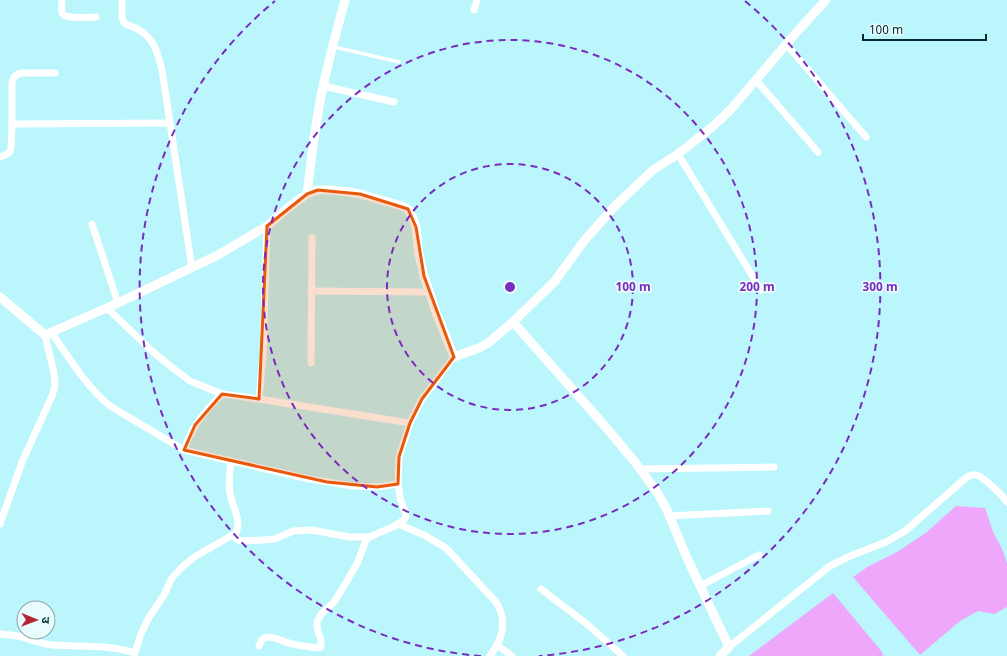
<svg xmlns="http://www.w3.org/2000/svg" width="1007" height="656" viewBox="0 0 1007 656" font-family="Georgia,'Noto Sans Devanagari',serif">
<style>
.water{fill:#efa7fc}
.lines{fill:none;stroke-linecap:round;stroke-linejoin:round}
.lane{stroke:#fff;stroke-width:3.5}
.street{stroke:#fff;stroke-width:7}
.secondary{stroke:#fff;stroke-width:9}
.marked{fill:#e8590c;fill-opacity:0.2;stroke:#e8590c;stroke-width:3;stroke-linejoin:round}
.ring{fill:none;stroke:#7b2cbf;stroke-width:2;stroke-dasharray:7 5}
.centre{fill:#7b2cbf;stroke:#e8fbfd;stroke-width:2}
.ring-label{font-size:12px;text-anchor:middle;font-weight:bold;fill:#7b2cbf;stroke:#e8fbfd;stroke-width:3.5;stroke-linejoin:round;paint-order:stroke}
</style>
<rect width="100%" height="100%" fill="#baf6fb"/>
<g class="water">
<path d="M956,506L985,508L993,532L1002,549L1007,563V607L994,614L978,611L960,621L920,655L853,577L869,566L897,552L927,532Z"/>
<path d="M833,593L882,652L883,656H749Z"/>
</g>
<g class="lines">
<path class="lane" d="M334,47L399,62"/>
<g class="street">
<path d="M62,0C62,4 61,10 62,13C65,20 90,17 96,17"/>
<path d="M122,0V17L124,23C129,26 134,27 139,30C154,38 158,54 162,70L192,268"/>
<path d="M474,10L477,0"/>
<path d="M786,44L866,137"/>
<path d="M756,80L818,152"/>
<path d="M323,86L394,102"/>
<path d="M12,124V82L14,77L18,74L22,73H55"/>
<path d="M678,154L761,290"/>
<path d="M0,157L9,153L11,149L12,124L169,123"/>
<path d="M92,224L118,303"/>
<path d="M311,291L429,292"/>
<path d="M107,308L153,352L174,369L190,381L222,394"/>
<path d="M51,332C69,358 86,386 110,406L184,450"/>
<path d="M311,363L312,238"/>
<path d="M259,399L410,423"/>
<path d="M231,461L309,479L353,486L377,487L398,484L399,457L410,423L422,399L454,357"/>
<path d="M640,469L774,467"/>
<path d="M669,516L768,511"/>
<path d="M0,524L22,462L52,396L55,386L54,373L45,335"/>
<path d="M398,524L424,535L446,548L496,602C508,621 503,639 490,656"/>
<path d="M233,536L238,540L242,541L263,540L275,539L293,531L312,530L349,537H369"/>
<path d="M700,586L759,555"/>
<path d="M541,589L588,625L623,656"/>
<path d="M0,634C7,635 15,635 22,637C32,640 41,644 52,645C80,647 108,644 135,653L141,634L148,619L164,595L172,578L182,567L196,556L236,533C242,519 232,507 230,493C228,482 230,472 231,461L184,450C192,426 204,412 222,394L259,399L263,355L267,226"/>
<path d="M497,645L512,656"/>
<path d="M259,646C260,643 261,640 264,638C272,635 281,641 289,643C298,646 307,646 317,648L321,647V640L317,628V621L322,613L334,602L341,591L357,564L366,540C374,532 406,526 406,515C405,509 401,503 400,497C399,493 399,488 398,484"/>
<path d="M729,647L830,566L850,556L886,542L905,531L967,477C970,475 972,474 976,475C983,476 1003,496 1007,502"/>
</g>
<g class="secondary">
<path d="M307,194C311,163 314,132 320,102C326,68 336,34 345,0"/>
<path d="M0,297L45,335L118,303L218,255L267,226L289,207L307,194L318,190H330L349,192L360,194L402,206L408,209L412,216L416,227L419,255L424,276L436,312L454,357L479,348L488,343L513,322L555,281L584,241L615,206L653,170L678,154L711,128L723,117L732,108L794,35L826,0"/>
<path d="M513,322L604,425L635,462L657,492L667,510L687,558L729,647L720,656"/>
</g>
</g>
<path class="marked" d="M318,190L360,194L408,209L416,227L424,276L454,357L422,399L410,423L399,457L398,484L377,487L327,482L184,450L195,425L222,394L259,399L267,226L307,194Z"/>
<g class="ring">
<circle cx="510" cy="287" r="123"/>
<circle cx="510" cy="287" r="247"/>
<path d="M481 656A370 370 0 0 1 275 1M745 1A370 370 0 0 1 539 656"/>
</g>
<circle cx="510" cy="287" r="6" class="centre"/>
<g class="ring-label">
<text x="633" y="291">100 m</text>
<text x="757" y="291">200 m</text>
<text x="880" y="291">300 m</text>
</g>
<g transform="translate(36 620) rotate(91)"><circle r="19" fill="#e8fbfd" stroke="#8da7aa"/>
<path d="M0-3L7 15L0 10L-7 15Z" fill="#b52434"/>
<text y="-6" font-size="11" font-weight="bold" text-anchor="middle" fill="#052a2d">उ</text>
</g>
<path d="M863 34v6h123v-6" fill="none" stroke="#052a2d" stroke-width="2"/>
<text x="869" y="34" font-size="12" fill="#052a2d" stroke="#e8fbfd" stroke-width="3" paint-order="stroke">100 m</text>
</svg>
